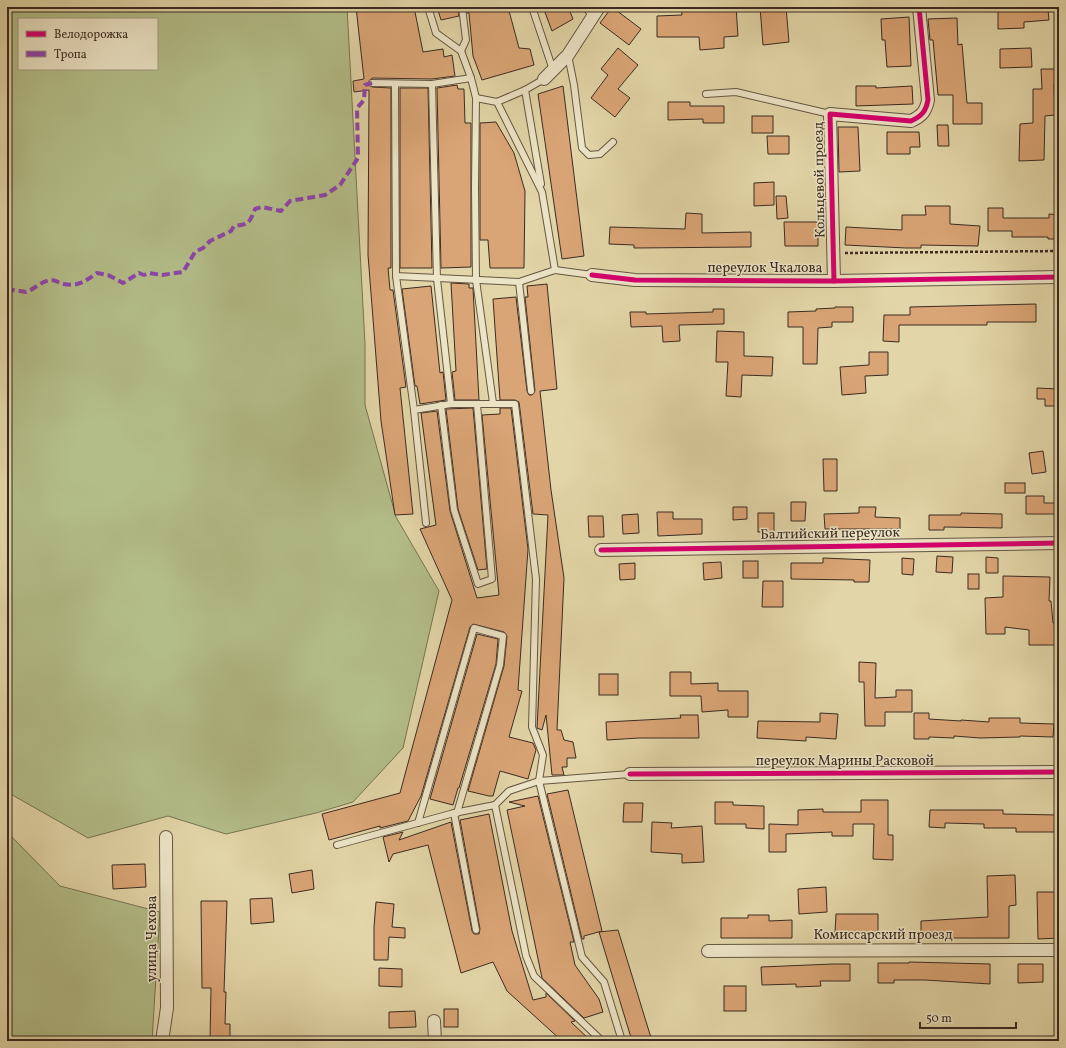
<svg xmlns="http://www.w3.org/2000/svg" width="1066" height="1048" viewBox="0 0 1066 1048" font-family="Vollkorn,serif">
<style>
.green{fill:#b3bd88;stroke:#777454;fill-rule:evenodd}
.building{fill:#daa576;stroke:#3b2b21}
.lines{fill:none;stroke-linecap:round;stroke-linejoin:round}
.service-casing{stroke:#655642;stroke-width:8}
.minor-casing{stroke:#655642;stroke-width:14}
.path{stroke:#3b2b21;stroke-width:2.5;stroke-dasharray:3 2;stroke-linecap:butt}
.service{stroke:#ece4c6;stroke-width:6}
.minor{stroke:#ece4c6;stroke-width:12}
.quiet{stroke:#8e44ad;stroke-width:4;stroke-dasharray:8 4;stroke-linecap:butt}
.cycleway-casing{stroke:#ece4c6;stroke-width:8}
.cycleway{stroke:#d6006c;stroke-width:5}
.labels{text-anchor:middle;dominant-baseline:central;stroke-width:3;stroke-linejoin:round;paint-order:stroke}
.street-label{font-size:14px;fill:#3b2b21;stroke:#ece4c6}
</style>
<rect width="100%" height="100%" fill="#e2d5a7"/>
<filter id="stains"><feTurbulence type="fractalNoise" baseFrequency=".005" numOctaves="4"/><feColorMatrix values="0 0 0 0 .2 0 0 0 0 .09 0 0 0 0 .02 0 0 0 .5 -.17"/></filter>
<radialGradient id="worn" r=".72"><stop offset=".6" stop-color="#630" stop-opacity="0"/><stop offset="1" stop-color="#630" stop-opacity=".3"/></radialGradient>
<g class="green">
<path d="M7,7H347L365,344V405L396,517L439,591L403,748L353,802L316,813L226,834L168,816L88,838L7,792ZM19,19H157V69H19Z"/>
<path d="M7,832L60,886L160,912L152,1041H7Z"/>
</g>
<g class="building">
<path d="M356,7H414L423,52L443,49L444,57L452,55L455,76L432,79L372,78L368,83L372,87L391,88V268H388L390,290H393L406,387L400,388L413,514L395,515L381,421L368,255L369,90L354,92L353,81L364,79Z"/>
<path d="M437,7H458L459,16L441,20Z"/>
<path d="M467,7H508L519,48L530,49L534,65L482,80L473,56L469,13H467Z"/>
<path d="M543,7H568L573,19L552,31Z"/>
<path d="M612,7L641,29L629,45L600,23Z"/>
<path d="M736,7L738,36L724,37V48L700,50L699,37H657V16L682,15L681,8Z"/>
<path d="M760,7H786L789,42L763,45Z"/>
<path d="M1024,10V11L1048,10L1049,20L1024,22V28L998,29V11Z"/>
<path d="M909,17L911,66L887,67L885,40H882L881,19Z"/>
<path d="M957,18L958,45L962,44L967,103H982V124H953V95H938L933,40H930L928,19Z"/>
<path d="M618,48L638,65L618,89L630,98L615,117L591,98L608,75L601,69Z"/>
<path d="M1031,48L1032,67L1000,68V49Z"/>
<path d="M1041,69H1059V83L1054,84L1055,115L1045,116L1044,160L1019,161L1020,124L1033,123V89H1042Z"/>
<path d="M457,85L458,89H464L465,123H471V267L441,268L437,88Z"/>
<path d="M563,86L584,256L562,259L538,94Z"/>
<path d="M856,86H876V88L912,86L913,104L856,106Z"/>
<path d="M400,88H428L432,268H400Z"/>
<path d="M668,102H690V106H724V123H703V119L668,120Z"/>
<rect x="752" y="116" width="21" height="17"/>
<path d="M496,122L514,153L525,191L524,268H490L488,240H480V123Z"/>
<path d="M937,125H948L949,146H938Z"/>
<path d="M838,127H858L860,171L839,172Z"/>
<path d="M887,132H919L920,147H910V154H887Z"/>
<path d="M767,136H789V154H768Z"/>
<path d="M774,182V205L754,206V183Z"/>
<path d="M776,196H786L788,218L777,219Z"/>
<path d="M925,206H950V224L980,226L978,246L921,245V248H906L845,245L846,227L902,230V215H926Z"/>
<path d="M988,208H1003V218H1049V214L1059,215V239H1048V237H1012V231H988Z"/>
<path d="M686,213L702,214V233L751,232V247L634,248V245L609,244L610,227L685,229Z"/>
<path d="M784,222H818V246H785Z"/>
<path d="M451,283L469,284V288H473L479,400H455L452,372L456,371Z"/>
<path d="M547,284L557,389L540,391L551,490L564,578L557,730H561L564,740L573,742L576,758H567V767H562L564,775H552L546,715L542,730L537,728L548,515L533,514L519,402L515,400H500L493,299L516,297L527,391L529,395H532L535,391L525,297H528L527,286Z"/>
<path d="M431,286L440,373L443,372L446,400L420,404L417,386H415L402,289Z"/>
<path d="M1036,304V322H987V325H899V342L883,341L884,315H910V307Z"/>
<path d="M835,307H853V322H832V327L818,328L817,364H803V327H788V312L816,311V309L835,308Z"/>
<path d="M713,309H724V324L679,325L680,341L663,342L662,326L631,327L630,312H646V314L713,312Z"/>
<path d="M717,331L744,332V356L773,357L772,376L742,375L741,397L726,396L728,362H716Z"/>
<path d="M869,352H888V375L865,376L866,393L842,395L840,367L869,365Z"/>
<path d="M1037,388L1059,389L1058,406H1045V399H1037Z"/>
<path d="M473,408L487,569L478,570L458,509L446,409Z"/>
<path d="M500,408H511L528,549L518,690L522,691L509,737L533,743L536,750L528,779L500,771L493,796H489L468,791L504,666L507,636L504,632L473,624L470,627L421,796L408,821L380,828V826L329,840L322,814L400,793L452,600L420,529L436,525L421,413L437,411L450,511L477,598L499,595L482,415L500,414Z"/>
<path d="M1043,451L1046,472L1032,474L1029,453Z"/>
<path d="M823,459H837V491H824Z"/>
<rect x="1005" y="483" width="20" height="10"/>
<path d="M1026,496H1044V503H1059V514H1026Z"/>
<path d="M791,502H806L805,521H791Z"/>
<path d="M733,507H747V519L733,520Z"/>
<path d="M859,507H876L875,517L900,518V529H825L824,514L859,513Z"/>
<path d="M657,512H673V519H702V534L658,536Z"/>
<rect x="758" y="513" width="16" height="19"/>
<path d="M961,513L1002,514V528L944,527V530H929V515H961Z"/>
<path d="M638,514L639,533L623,534L622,515Z"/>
<path d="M588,516H603L604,537H589Z"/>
<path d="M937,556L953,557L952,573L936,572Z"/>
<path d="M986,557L998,558V573H986Z"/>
<path d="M823,558L870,560L869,582H854V580L791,579V563H823Z"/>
<path d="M902,558L914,559L913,575L902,574Z"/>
<rect x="743" y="561" width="15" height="17"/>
<path d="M721,562L722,578L704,580L703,563Z"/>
<path d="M635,563V579L620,580L619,564Z"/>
<rect x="968" y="574" width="11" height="15"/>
<path d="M1003,576L1050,577L1049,601H1051L1053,623H1059V645H1029V630L1005,627V634H986L985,598L1003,597Z"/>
<path d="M763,581H783V607H762Z"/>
<path d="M477,634L498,639L496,664L459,788H458L453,805L430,799Z"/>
<path d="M859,662L876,663L875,698L896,697V690H912V712H885V726H865L864,682H859Z"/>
<path d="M670,672H691V684L718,683V691H748V717H728V710L702,712L701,696H670Z"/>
<rect x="599" y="674" width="19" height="21"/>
<path d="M820,713L838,714L836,739L806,737V741L757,738L758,721L820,722Z"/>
<path d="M914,713H929V719L961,721V720L989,722V718H1020V723L1054,724L1053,737L1020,736V737L980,738L954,736V738L929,737V739H914Z"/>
<path d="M680,715H698L699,738H639L607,740L606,722L681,718Z"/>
<path d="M568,790L602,931L584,936V939H582L547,794Z"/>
<path d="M538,796L574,942H570L575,965L599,999L603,1012L584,1018L542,978L507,810L525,806L509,802Z"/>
<path d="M861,800H888V835H893V860L873,859L874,824H853V836H832V832L786,834V852H769V824L798,825V810L823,809V812H861Z"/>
<path d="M715,802H733V805L764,806V829L746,828V824H715Z"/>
<path d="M624,803H643L642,822H623Z"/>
<path d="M930,810H1003V814L1059,815V832H1016V828H984V824L945,823V828L929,827Z"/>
<path d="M489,814L512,931L533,1000L546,997V993L575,1021L571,1022L591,1041H562L507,991L493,962L461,973L428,845L393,854L389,862L383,837L403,832L399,840L451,822L472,931L474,934H479L480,929L460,820Z"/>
<path d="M652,822L672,823L671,828L702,826L704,862L682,863V854L651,852Z"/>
<path d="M145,864L146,887L113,889L112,865Z"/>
<path d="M312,870L314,889L292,893L289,874Z"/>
<path d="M1015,875L1016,905L1009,906V938H921V921L988,917L987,876Z"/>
<path d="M826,887L827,912L799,914L798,889Z"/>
<path d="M1037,892H1059V938L1038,939Z"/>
<path d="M272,898L274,922L251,924L250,899Z"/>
<path d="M201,901H227L224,992H226L225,1024H230V1041H210L211,988H202Z"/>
<path d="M376,902L394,904L392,927L405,928V938L389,937L388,960H374V927Z"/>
<path d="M836,914H878V934L835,933Z"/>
<path d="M748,915H769V921L792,920V938H721V918H748Z"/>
<path d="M618,930L652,1041H632L599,932Z"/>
<path d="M909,962L990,964V984L925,980H894V983H878V963H909Z"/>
<path d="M833,964H850V981H820L821,986L796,987V984L762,985L761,967Z"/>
<path d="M1018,964H1043V982L1018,983Z"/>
<path d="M379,968L402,969V987L379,986Z"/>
<rect x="724" y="986" width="22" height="25"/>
<rect x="444" y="1009" width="14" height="18"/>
<path d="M415,1011L416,1027L389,1028V1012Z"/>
</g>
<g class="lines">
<g class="service-casing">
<g id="service">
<path d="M428,7L436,33L461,51L471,78L476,98L475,187L476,280L493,403"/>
<path d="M532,7L553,70"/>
<path d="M587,7L592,18"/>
<path d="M461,51L466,40L462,7"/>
<path d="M568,55L574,85L582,148L589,155L600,154L613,142"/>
<path d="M372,83L432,84L471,78"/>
<path d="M395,84L396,276L519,282L555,270L592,275"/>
<path d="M432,84L437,279L451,404"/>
<path d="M525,90L541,184"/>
<path d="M706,94L736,92L830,114"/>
<path d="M476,98L497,102L525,90L544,79"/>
<path d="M497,102L542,192L555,270"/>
<path d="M396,276L414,410"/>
<path d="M519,282L531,391"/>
<path d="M441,405L454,510L478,584L492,579L477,404"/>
<path d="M426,523L414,410L451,404H515L536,579L532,727L543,755L539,781L582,957L604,982L622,1041"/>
<path d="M495,805L526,956L534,976L602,1041"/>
<path d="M454,813L476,930"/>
<path d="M418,823L474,628L503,636L500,665L457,813"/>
<path d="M337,845L454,813L495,805L509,791L539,781L630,774"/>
</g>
</g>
<g class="minor-casing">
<g id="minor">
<path d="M544,79L568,55L599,7"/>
<path d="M592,275L635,280L834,281L1059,277"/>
<path d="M834,281L830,114L911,121C922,116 926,111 928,100L919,7"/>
<path d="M601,550L1059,543"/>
<path d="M630,774L1059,772"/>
<path d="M708,951L1059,950"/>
<path d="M434,1021L435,1041"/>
<path d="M162,1041L167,1008L166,837"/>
</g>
</g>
<path class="path" d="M845,253L1059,251"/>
<use href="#service" class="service"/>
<use href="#minor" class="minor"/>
<path class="quiet" d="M7,292L14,290L26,292C35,289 41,281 51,280C56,280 59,283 63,284C79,287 85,281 97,273L108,275L123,283L139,273L144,275L149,273L162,275L183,272L195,252L203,248L210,241L231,231L234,226C249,224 249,224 255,209L262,207L281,211L290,201L325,195L340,185L358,158L357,108L364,100L365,85L372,83"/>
<g class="cycleway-casing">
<g id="cycleway">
<path d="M592,275L635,280L834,281L1059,277"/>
<path d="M834,281L830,114L911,121C922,116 926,111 928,100L919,7"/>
<path d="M601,550L1059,543"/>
<path d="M630,774L1059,772"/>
</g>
</g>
<use href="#cycleway" class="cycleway"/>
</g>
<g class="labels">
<g class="street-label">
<text transform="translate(820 180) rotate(-91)">Кольцевой проезд</text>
<text x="765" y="268">переулок Чкалова</text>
<text transform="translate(830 534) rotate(-1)">Балтийский переулок</text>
<text x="845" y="761">переулок Марины Расковой</text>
<text x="883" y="935">Комиссарский проезд</text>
<text transform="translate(152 939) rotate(-90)">улица Чехова</text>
</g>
</g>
<rect width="1066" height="1048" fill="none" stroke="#e2d5a7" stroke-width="24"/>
<rect x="8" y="8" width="1050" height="1032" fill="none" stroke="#3b2b21" stroke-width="2"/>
<rect x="12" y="12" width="1042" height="1024" fill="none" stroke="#3b2b21"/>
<rect x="18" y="18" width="140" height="52" fill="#ece4c6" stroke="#a59a84"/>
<rect x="26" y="31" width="20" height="6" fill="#d6006c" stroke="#a59a84"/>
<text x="54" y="38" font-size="12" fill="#3b2b21">Велодорожка</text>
<rect x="26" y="51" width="20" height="6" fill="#8e44ad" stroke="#a59a84"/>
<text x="54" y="58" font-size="12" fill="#3b2b21">Тропа</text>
<path d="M920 1022v6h96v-6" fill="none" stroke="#3b2b21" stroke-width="2"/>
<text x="926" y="1022" font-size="12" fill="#3b2b21" stroke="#ece4c6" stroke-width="3" paint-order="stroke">50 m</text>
<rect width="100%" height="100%" filter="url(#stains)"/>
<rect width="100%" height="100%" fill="url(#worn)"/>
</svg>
